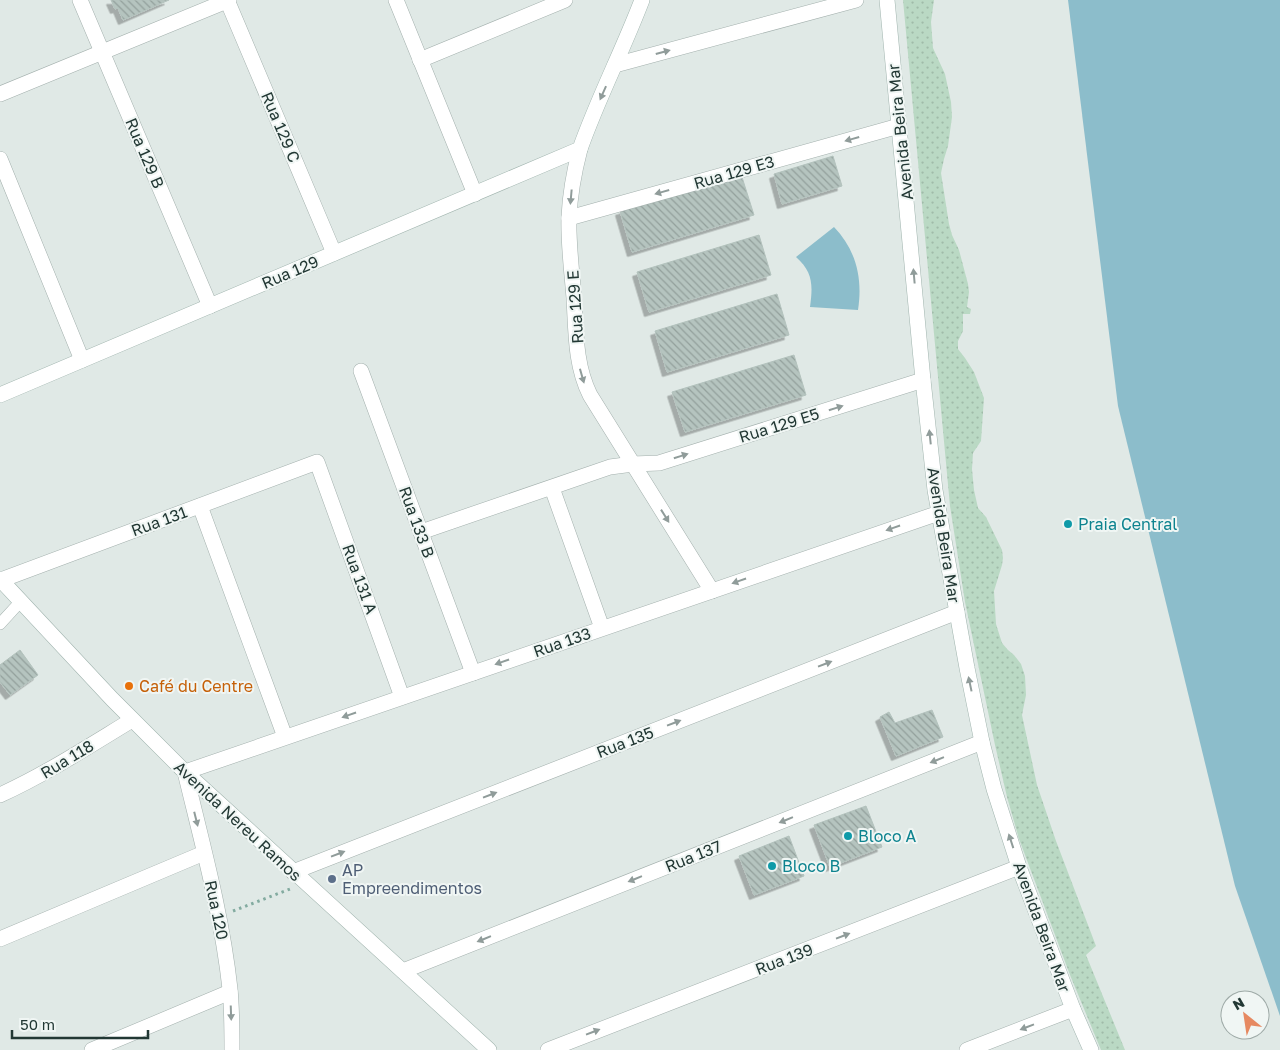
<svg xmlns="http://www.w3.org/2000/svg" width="1280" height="1050" viewBox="0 0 1280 1050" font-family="'Golos Text',sans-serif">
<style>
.park{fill:url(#park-dots)}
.water{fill:#8cbdcb}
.building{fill:url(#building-back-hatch);stroke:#b3c2bd;filter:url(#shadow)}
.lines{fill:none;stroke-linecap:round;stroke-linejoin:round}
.service-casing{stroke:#a3b0ad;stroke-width:12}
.minor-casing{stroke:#a3b0ad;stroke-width:16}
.tertiary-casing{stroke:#a3b0ad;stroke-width:16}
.secondary-casing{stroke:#a0b4ae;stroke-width:16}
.path{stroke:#83aba0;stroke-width:3;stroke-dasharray:2.5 4;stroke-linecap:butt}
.service{stroke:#fff;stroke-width:11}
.minor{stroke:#fff;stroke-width:15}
.tertiary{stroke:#fff;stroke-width:15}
.secondary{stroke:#fff;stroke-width:15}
.oneway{fill:#909c9a}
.culture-dot{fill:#0f9aa8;stroke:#f0f6f4;stroke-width:2}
.food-dot{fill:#e8710a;stroke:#f0f6f4;stroke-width:2}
.service-dot{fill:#5c6f8a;stroke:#f0f6f4;stroke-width:2}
.labels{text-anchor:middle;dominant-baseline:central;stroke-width:4;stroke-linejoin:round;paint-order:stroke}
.street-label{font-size:16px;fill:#223834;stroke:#f0f6f4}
.culture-label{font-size:16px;fill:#0d838f;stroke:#f0f6f4;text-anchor:start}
.food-label{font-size:16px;fill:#c56008;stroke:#f0f6f4;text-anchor:start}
.service-label{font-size:16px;fill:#4e5e75;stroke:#f0f6f4;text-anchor:start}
</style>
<defs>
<pattern id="park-dots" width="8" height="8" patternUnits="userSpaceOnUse" patternTransform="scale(1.25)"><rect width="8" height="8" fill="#bad9c4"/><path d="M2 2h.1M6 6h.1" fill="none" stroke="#a0bba9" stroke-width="1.8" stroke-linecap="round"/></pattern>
<pattern id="building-back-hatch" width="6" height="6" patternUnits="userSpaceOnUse" patternTransform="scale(1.25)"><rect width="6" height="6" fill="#b5c4bf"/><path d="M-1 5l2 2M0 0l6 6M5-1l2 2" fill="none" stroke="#93a09c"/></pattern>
<filter id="shadow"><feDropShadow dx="-4.5" dy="4.5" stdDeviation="0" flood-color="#0004"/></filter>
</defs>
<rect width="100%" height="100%" fill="#e0e9e6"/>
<path class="park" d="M903,0H934L931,22L933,48L945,74L951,102L952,117L948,146L944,159L941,173L949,224L952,235L959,250L968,284L969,292L967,307L971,309L970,314H963V331L958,341V349L965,358L974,372L984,398L981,441L973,453L972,469L974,490L978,508L986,517L1002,550L1003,558L1002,565L994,591L996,624L1002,643L1008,650L1014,655L1021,664L1025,676L1026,695L1022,715L1037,785L1056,841L1096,946L1086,955L1125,1050H1101L1070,975L1019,839L1007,797L995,745L965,602L950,506Z"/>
<g class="water">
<path d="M1068,0H1280V1016L1235,886L1118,406Z"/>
<path d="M834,227C856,250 863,278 858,310L810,307C813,285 813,272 796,257Z"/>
</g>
<g class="building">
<path d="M111,0H169L123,20L118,8L115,9Z"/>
<path d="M833,156L842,186L782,204L774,174Z"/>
<path d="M741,174L754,215L632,252L620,211Z"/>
<path d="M759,235L771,275L649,312L637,272Z"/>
<path d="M777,294L789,335L667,372L655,331Z"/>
<path d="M794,355L806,395L685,432L672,392Z"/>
<path d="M20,650L38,675L10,695L0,682V665Z"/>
<path d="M932,710L943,737L896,756L880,717L889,712L895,723Z"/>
<path d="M866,806L882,847L830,867L814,825Z"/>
<path d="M789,836L804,876L754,895L739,856Z"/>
</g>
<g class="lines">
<g class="service-casing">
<path id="service" d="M0,624L21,601"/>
</g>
<g class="minor-casing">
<g id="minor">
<path d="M80,0L210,306"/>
<path d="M227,0L334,253"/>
<path d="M396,0L475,194"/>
<path d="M420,60L565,0"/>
<path d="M615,65L856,0"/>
<path d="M0,94L229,0"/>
<path d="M0,159L82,360"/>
<path d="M569,218L899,126"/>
<path d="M361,371L473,673"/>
<path d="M552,488L602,628"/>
<path d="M200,506L285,737"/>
<path d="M421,532L610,467L633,464L659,463L923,380"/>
<path d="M1,580L317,462L402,697"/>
<path d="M185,772C202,843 222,915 230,989C232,1009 232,1030 232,1050"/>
<path d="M293,872L957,612"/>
<path d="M0,939L204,853"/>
<path d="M403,971L982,742"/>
<path d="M92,1050L230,992"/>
<path d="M548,1050L1019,867"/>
<path d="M967,1050L1073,1009"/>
</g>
</g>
<g class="tertiary-casing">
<g id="tertiary">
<path d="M580,149C574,172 570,194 569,217C568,243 572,272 574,298C576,331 575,365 590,395L712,591"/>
<path d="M185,772L939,513"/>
<path d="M0,795C46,774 89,746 132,720"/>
</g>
</g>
<g class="secondary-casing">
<g id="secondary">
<path d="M887,0L923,380L935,490L967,668L982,742L994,789L1019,867L1073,1009L1091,1050"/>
<path d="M0,395L580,149C598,98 623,50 642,0"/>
<path d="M0,579L112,699L185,772L489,1050"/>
</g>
</g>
<path class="path" d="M233,911L290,889"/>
<use href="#service" class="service"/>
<use href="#minor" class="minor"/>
<use href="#tertiary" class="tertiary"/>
<use href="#secondary" class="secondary"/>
</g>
<defs><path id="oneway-solid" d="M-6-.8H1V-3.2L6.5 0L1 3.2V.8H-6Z" transform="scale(1.25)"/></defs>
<g class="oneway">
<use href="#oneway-solid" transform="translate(663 52) rotate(-15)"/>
<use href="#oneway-solid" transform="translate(603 93) rotate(114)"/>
<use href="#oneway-solid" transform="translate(852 139) rotate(164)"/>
<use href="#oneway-solid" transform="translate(662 192) rotate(164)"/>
<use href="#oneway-solid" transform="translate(571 197) rotate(95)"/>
<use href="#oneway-solid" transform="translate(914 276) rotate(-95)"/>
<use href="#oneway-solid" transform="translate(582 376) rotate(74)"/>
<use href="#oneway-solid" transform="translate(836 408) rotate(-17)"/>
<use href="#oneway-solid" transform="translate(930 437) rotate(-96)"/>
<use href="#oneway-solid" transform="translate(681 456) rotate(-17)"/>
<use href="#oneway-solid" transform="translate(665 516) rotate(58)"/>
<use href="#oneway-solid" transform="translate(893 528) rotate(161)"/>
<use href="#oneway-solid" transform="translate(739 581) rotate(161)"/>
<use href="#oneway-solid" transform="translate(502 662) rotate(161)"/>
<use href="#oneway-solid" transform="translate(825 664) rotate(-21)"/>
<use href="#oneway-solid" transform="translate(970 684) rotate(-102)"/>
<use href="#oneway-solid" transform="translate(349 715) rotate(161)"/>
<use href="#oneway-solid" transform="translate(674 723) rotate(-21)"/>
<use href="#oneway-solid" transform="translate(937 760) rotate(158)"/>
<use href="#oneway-solid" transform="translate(490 795) rotate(-21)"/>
<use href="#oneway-solid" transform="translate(196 819) rotate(76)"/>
<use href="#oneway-solid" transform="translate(786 820) rotate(158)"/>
<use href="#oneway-solid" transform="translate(1011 841) rotate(-108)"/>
<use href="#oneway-solid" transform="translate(338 854) rotate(-21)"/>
<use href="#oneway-solid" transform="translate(635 879) rotate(158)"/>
<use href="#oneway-solid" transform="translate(843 936) rotate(-21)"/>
<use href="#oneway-solid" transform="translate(484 939) rotate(158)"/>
<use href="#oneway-solid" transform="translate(231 1013) rotate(88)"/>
<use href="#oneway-solid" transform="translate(1027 1027) rotate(159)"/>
<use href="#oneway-solid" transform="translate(593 1032) rotate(-21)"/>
</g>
<g class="culture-dot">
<circle cx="1068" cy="524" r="5"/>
<circle cx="848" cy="836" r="5"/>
<circle cx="772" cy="866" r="5"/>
</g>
<circle class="food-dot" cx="129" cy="686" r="5"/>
<circle class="service-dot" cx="332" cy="879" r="5"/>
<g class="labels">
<g class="street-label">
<text transform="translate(281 127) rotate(67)">Rua 129 C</text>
<text transform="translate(900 132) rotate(-96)">Avenida Beira Mar</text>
<text transform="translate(145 153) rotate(67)">Rua 129 B</text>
<text transform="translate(734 172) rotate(-16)">Rua 129 E3</text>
<text transform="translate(290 272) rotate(-23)">Rua 129</text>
<text transform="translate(575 307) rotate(-94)">Rua 129 E</text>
<text transform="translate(779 425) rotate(-17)">Rua 129 E5</text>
<text transform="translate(159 521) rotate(-20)">Rua 131</text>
<text transform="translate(417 522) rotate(70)">Rua 133 B</text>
<text transform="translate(944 535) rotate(81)">Avenida Beira Mar</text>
<text transform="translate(360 579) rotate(70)">Rua 131 A</text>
<text transform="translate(562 642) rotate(-19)">Rua 133</text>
<text transform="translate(625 742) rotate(-21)">Rua 135</text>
<text transform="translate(67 759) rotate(-31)">Rua 118</text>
<text transform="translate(238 821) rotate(43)">Avenida Nereu Ramos</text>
<text transform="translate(693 856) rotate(-22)">Rua 137</text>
<text transform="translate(217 910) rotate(78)">Rua 120</text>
<text transform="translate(1042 927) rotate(70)">Avenida Beira Mar</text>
<text transform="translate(784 959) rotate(-21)">Rua 139</text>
</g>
<g class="culture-label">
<text x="1078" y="524">Praia Central</text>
<text x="858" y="836">Bloco A</text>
<text x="782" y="866">Bloco B</text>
</g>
<g class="food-label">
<text x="139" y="686">Café du Centre</text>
</g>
<g class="service-label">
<text x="342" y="870">AP<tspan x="342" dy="18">Empreendimentos</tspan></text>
</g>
</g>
<g transform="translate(1245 1015) rotate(330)"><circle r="24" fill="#f0f6f4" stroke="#9eaaa7"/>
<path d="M0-4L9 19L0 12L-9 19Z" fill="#e68961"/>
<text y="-8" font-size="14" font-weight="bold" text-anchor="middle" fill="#223834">N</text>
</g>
<path d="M12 1030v8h136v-8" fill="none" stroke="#223834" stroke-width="2.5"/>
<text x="20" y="1030" font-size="15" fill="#223834" stroke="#f0f6f4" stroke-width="4" paint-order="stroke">50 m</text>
</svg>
